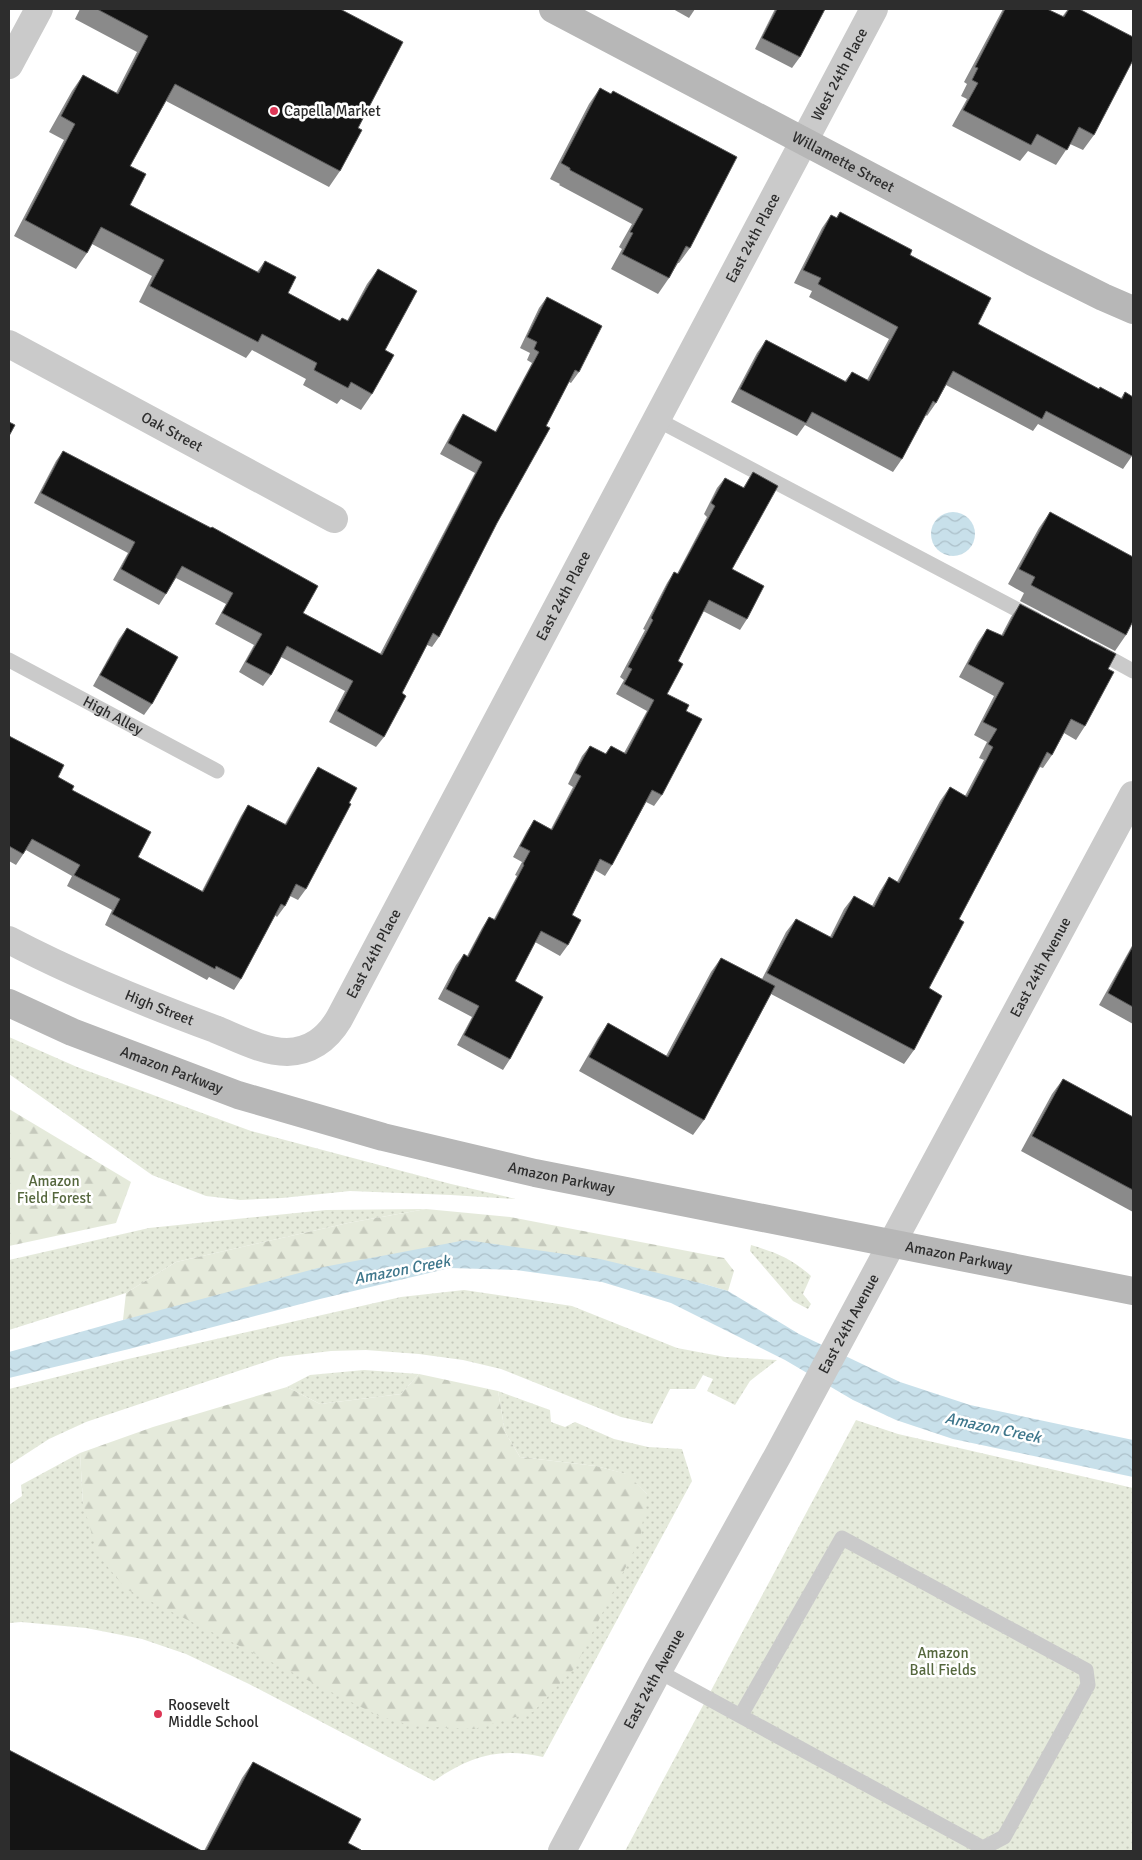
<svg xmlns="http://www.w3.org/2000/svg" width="1142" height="1860" viewBox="0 0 1142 1860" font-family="Signika,sans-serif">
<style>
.grass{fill:url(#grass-dots)}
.forest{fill:url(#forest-firs)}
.water{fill:url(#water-waves)}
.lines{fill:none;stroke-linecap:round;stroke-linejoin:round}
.service{stroke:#cacaca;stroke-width:15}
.minor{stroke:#cacaca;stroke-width:28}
.tertiary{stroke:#cacaca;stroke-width:28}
.secondary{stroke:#b7b7b7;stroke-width:28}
.wall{fill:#8a8a8a}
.building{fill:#141414;stroke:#5a5a5a}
.poi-dot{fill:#dd3656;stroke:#fff;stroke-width:2}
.labels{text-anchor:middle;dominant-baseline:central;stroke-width:5;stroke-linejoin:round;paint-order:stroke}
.street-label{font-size:15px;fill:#2d2d2d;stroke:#fff}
.poi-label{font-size:15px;fill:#2d2d2d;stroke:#fff;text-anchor:start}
.park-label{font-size:15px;fill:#55673d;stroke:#fff}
.water-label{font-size:16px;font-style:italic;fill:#3f778c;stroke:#fff}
</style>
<defs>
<pattern id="grass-dots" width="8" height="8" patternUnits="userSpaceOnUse" patternTransform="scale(1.25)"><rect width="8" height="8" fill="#e5eadb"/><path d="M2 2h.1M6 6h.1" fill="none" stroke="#c5c9bc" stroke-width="1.8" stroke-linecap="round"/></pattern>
<pattern id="forest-firs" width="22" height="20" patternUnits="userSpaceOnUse" patternTransform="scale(1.25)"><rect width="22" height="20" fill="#e5eadb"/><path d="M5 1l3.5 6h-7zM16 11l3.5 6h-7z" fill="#c5c9bc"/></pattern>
<pattern id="water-waves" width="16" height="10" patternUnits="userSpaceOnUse" patternTransform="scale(1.25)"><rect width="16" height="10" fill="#c8e0ea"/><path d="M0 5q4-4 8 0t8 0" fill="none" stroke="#acc0c9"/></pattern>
</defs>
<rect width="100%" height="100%" fill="#fff"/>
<g class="grass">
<path d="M9,1037L77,1067L251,1131L451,1184L516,1199L451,1195L350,1191L282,1198L240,1200L206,1196L152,1175L9,1074Z"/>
<path d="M426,1209L348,1223L176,1262L126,1293L9,1330V1260L149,1228L326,1210Z"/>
<path d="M751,1245C777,1253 791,1258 811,1276L803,1294L811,1304L808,1309L793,1301L750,1251Z"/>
<path d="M464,1290L572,1306L677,1348L725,1357L777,1360L750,1381L735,1405L707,1391L713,1379L703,1375L695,1389H670L652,1424L621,1417L501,1369L463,1360L419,1354L366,1350L331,1351L280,1357L86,1422L49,1439L9,1465V1389L128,1359L401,1297Z"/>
<path d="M364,1370L419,1374L401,1394L320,1404L287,1387L310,1375Z"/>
<path d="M498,1391L550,1410L551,1422L565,1427L575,1422L614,1439L648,1447L682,1449L692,1481L543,1757C499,1747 470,1756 434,1781L249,1684L186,1654L142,1639L86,1628L21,1622L9,1623V1505L22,1496L21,1485L80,1453L83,1504L647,1494L626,1474L596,1466L520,1457L505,1432Z"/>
<path d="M856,1420L898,1434L1133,1488V1851H625Z"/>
</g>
<g class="forest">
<path d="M9,1109L131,1182L116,1223L9,1246Z"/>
<path d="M426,1209L510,1217L724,1258L734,1271L728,1291L704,1284L466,1240L123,1320L126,1293L176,1262L348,1223Z"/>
<path d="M419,1374L498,1391L505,1432L520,1457L596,1466L627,1474L647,1494L640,1539L574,1669L533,1712L474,1729L413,1726L379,1716L126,1589L98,1555L83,1504L80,1453L153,1427L287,1387L320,1404L401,1394Z"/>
</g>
<g class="water">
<circle cx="953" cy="534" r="22"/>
<path d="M466,1240L600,1259L704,1284L728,1291L799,1334L900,1382L970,1405L1133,1440V1477L953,1439L896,1420L853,1400L785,1360L671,1303L602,1282L516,1270L450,1268L320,1299L129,1349L9,1378V1352L123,1320L318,1268Z"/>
</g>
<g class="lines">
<g class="service">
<path d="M656,419L1035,619"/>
<path d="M1095,650L1133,671"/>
<path id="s1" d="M9,660L217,771"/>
<path d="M658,1671L983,1848L1004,1837L1088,1685L1086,1670L842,1538L741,1715"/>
</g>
<g class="minor">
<path d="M9,65L39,9"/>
<path id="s2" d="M9,344L334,519"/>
<path id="s3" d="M9,940C75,975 145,1003 215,1029C237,1038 263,1052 287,1052C311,1051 327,1039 339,1019L874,9"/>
</g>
<path class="tertiary" id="s4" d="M562,1851L658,1671L778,1455L1133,795"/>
<g class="secondary">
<path id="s5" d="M553,9L1033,262L1103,297L1133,310"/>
<path id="s6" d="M9,1003L72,1032L238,1095L383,1137L535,1173L1133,1291"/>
</g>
</g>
<g class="wall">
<path d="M80,9H340L358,128L340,171L329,187L166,101L130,166V205L257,272L265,261L288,293L340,321H347L367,284L378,269L385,350L372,394L361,410L341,399L337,404L303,385L306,379L252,350L246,358L139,302L152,276L92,244L87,253L76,269L14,236L64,140L49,132L72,91L83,75L116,93L137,52L75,19Z"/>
<path d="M673,9H695L689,18Z"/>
<path d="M775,9H825L800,57L792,68L755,49Z"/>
<path d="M1003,9H1047L1062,17L1068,9H1079L1094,135L1083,150L1070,144L1056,165L1028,151L1020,161L952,126L967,99L961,96L967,84L964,82Z"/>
<path d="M600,88L611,94L613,91L690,248L679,263H678L669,278L658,294L611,269L622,249L619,247L632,224L559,185L560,184L550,179L589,104Z"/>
<path d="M840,212L910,255L978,324L1099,389L1121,398L1125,392L1132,456L1123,469L1038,424L1033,431L946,385L936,403L927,416L925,414L902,459L893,472L805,425L797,436L731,402L757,353L766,340L845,381L852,372L867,380L889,339L809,297L812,291L794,283L822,228L831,215L836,218Z"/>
<path d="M547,297L579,372L571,383L569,382L546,426L439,637L432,647L427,645L402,693L384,737L376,747L329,722L345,691L281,657L271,675L263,686L239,672L254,645L215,624L226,604L176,578L166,594L159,605L113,580L128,553L34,503L56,461L63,451L303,613L380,654L475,473L440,454L456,425L463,414L495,432L532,363L527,360L530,353L520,348L539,308Z"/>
<path d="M753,472L732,569L747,619L740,630L703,611L678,661L667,694L686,711L662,795L654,806L646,802L612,865L605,876L595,870L572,915L568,945L560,956L535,942L515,981L510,1059L503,1070L457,1045L472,1017L438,999L456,965L464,954L467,956L482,928L489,917L494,919L517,876L515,875L522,862L513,857L527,831L534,820L551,829L573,787L568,784L582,756L590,746L605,754L611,746L624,753L647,711L616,694L624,680L620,677L645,630L643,629L667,583L674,572L677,574L707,517L704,514L717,488L725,478L743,488Z"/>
<path d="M1050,512L1126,635L1115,651L1020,601L1024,593L1008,584L1039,528Z"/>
<path d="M1020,604L1108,669L1085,726L1076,740L1064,733L1052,755L1043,768L1040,767L959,919L929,988L914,1050L904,1064L771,994L704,1120L693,1135L579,1071L598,1038L608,1023L666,1056L711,972L721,958L762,979L786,932L796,919L830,937L844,909L854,896L872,906L880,891L889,877L897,882L940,801L950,787L965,796L984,760L979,758L987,742L974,735L994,696L959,677L978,642L987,629L1001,636L1011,617Z"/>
<path d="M127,628L152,704L144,715L93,686L119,639Z"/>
<path d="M9,736L72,790L138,857L202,891L241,816L248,805L285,824L311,778L318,767L306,889L298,900L290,896L285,906L277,917L275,915L241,979L234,990L209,977L207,980L105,925L112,910L67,886L72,876L26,850L16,865L9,861Z"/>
<path d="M1133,944V1024L1099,1005Z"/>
<path d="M1063,1079L1133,1117V1212L1021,1151L1052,1094Z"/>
<path d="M253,1762L348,1843L360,1851H204L242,1778Z"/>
</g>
<g class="building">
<path d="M97,9H340L403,42L358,128L362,130L340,171L175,84L130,166L146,174L130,205L259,273L265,261L296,277L288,293L340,321L342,318L348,321L378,269L417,291L385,350L394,355L372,394L351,382L348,388L314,370L317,363L262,334L258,342L150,286L164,260L101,227L87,253L25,220L75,124L61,116L83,75L118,94L148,36Z"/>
<path d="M777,9H825L800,57L762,38Z"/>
<path d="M1005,9H1047L1064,17L1069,9H1079L1133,37V60L1094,135L1079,127L1067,150L1037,134L1031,145L963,110L978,83L972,80L978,68L975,67Z"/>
<path d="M600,88L611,94L613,91L737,157L690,248L686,246L669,278L622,254L633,233L630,232L643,209L570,170V168L561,163Z"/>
<path d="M840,212L912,250L910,255L991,298L978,324L1099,389L1100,387L1122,399L1125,392L1133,397V454L1132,456L1046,411L1042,419L953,371L936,403L933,401L902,459L812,412L806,423L740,389L766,340L846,382L852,372L869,381L898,327L818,284L821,278L803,270L831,215L837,218Z"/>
<path d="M547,297L602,326L579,372L575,370L546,426L550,428L497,523L439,637L433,633L402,693L406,696L384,737L337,711L353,681L287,646L271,675L246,662L262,634L222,613L233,593L182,566L166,594L121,569L135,542L41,493L63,451L211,528L212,527L318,586L303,613L382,655L482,462L448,443L463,414L496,432L539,352L534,349L537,342L527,337Z"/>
<path d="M9,422L15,425L9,436Z"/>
<path d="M753,472L778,486L732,569L764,586L747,619L709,600L678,661L683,664L667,694L689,705L686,711L702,719L662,795L652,790L612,865L600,859L572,915L581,920L568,945L541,931L515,981L543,997L510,1059L464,1035L479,1006L446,989L464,954L468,957L489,917L495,920L524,865L523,864L530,851L520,846L534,820L552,830L581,776L575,773L590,746L606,754L611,746L626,754L654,700L624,684L632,669L628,667L653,620L651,618L674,572L678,574L715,506L711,503L725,478L744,488Z"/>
<path d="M1050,512L1133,557V621L1126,635L1031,585L1035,577L1019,569Z"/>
<path d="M1020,604L1116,654L1108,669L1114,672L1085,726L1071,719L1052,755L1047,752L959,919L964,922L929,988L942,996L914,1050L767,973L796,919L832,938L854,896L874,907L889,877L899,883L950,787L967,797L993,747L988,744L997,729L983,722L1004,683L968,664L987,629L1003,636Z"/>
<path d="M127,628L178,657L152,704L100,675Z"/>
<path d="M9,736L64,765L58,777L74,786L72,790L151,832L138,857L203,892L248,805L286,825L318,767L357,788L349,803L351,804L306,889L296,884L285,906L281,904L241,979L216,966L215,969L112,914L120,899L74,875L80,865L32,839L23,854L9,846Z"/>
<path d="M1133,946V1007L1108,993Z"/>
<path d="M721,958L775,986L704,1120L589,1057L608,1023L668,1057Z"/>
<path d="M1063,1079L1133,1117V1190L1032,1136Z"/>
<path d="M9,1750L202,1851H9Z"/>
<path d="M253,1762L361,1819L348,1843L361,1850L360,1851H206Z"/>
</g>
<g class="poi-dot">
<circle cx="274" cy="111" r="5"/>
<circle cx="158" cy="1714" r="5"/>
</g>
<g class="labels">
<g class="street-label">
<text stroke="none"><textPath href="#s3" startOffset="1434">West 24th Place</textPath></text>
<text stroke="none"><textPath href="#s5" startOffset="328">Willamette Street</textPath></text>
<text stroke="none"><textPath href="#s3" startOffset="1249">East 24th Place</textPath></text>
<text stroke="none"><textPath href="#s2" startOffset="185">Oak Street</textPath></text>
<text stroke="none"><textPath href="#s3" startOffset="844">East 24th Place</textPath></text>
<text stroke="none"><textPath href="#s1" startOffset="118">High Alley</textPath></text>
<text stroke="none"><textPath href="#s3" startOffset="439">East 24th Place</textPath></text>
<text stroke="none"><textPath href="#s4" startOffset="1005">East 24th Avenue</textPath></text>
<text stroke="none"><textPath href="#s3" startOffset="165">High Street</textPath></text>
<text stroke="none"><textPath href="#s6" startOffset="176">Amazon Parkway</textPath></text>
<text stroke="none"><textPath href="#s6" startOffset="581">Amazon Parkway</textPath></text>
<text stroke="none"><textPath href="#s6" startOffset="986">Amazon Parkway</textPath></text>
<text stroke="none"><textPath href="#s4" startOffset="600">East 24th Avenue</textPath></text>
<text stroke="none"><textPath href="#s4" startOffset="195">East 24th Avenue</textPath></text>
</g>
<g class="poi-label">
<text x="284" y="111">Capella Market</text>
<text x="168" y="1705">Roosevelt<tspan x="168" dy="17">Middle School</tspan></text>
</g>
<g class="park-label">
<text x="54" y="1181">Amazon<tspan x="54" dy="17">Field Forest</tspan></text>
<text x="943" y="1653">Amazon<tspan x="943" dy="17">Ball Fields</tspan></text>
</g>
<g class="water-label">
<text transform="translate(402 1270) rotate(-11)">Amazon Creek</text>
<text transform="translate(993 1428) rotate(12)">Amazon Creek</text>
</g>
</g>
<rect width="1142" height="1860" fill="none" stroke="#2d2d2d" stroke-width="20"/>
</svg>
